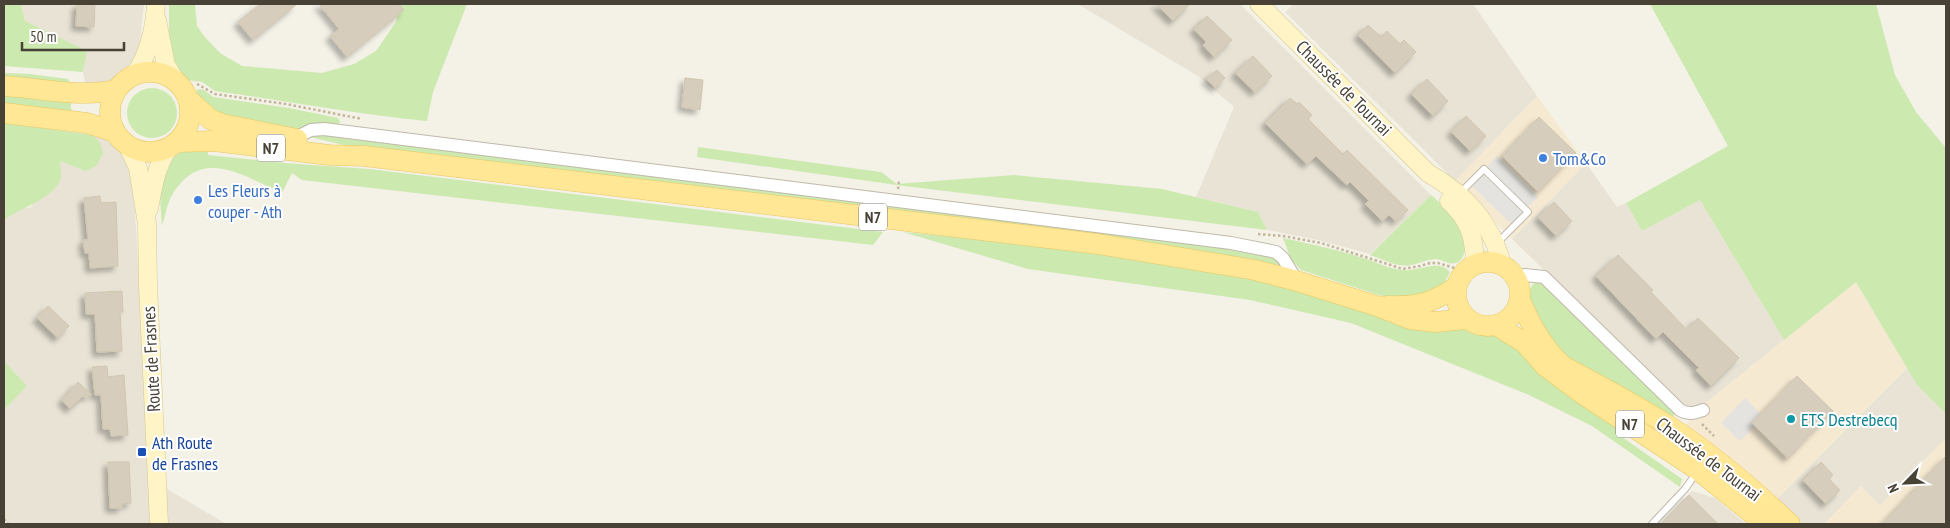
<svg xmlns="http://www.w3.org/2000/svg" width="1950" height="528" viewBox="0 0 1950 528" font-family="'PT Sans Narrow',sans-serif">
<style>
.residential{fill:#e8e3d5}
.commercial{fill:#f6e9d2}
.green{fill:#cce9af}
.parking{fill:#e5e3df}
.building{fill:#d6cdbc;stroke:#d1c6af;filter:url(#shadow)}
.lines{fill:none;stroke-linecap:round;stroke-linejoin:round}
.service-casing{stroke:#c0b9a9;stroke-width:8}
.minor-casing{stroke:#c0b9a9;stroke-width:14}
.secondary-casing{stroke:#d5c896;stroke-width:19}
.primary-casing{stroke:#e7c762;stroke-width:21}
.path{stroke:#c2b69a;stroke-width:2.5;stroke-dasharray:2.5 2.5;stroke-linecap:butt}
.service{stroke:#fff;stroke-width:6}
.minor{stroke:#fff;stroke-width:12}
.secondary{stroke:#fff4c6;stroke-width:18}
.primary{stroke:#ffe795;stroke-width:20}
.shop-dot{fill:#3f7fe0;stroke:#fff;stroke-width:2}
.culture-dot{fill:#0f9aa8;stroke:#fff;stroke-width:2}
.transit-dot{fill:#1a4fb4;stroke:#fff;stroke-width:2}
.labels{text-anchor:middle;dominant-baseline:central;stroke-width:4;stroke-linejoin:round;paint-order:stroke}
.shield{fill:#fff;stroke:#7e7a72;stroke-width:1}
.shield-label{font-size:16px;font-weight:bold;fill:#474136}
.street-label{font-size:18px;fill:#474136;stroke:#fff}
.shop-label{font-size:18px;fill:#366cbe;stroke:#fff;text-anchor:start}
.culture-label{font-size:18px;fill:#0d838f;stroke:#fff;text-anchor:start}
.transit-label{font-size:18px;fill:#164399;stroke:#fff;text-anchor:start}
</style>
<defs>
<filter id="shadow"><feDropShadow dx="-4.5" dy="4.5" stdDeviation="2.5" flood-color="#0004"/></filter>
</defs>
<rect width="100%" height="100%" fill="#f4f1e7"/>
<g class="residential">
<path d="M21,4H144L139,51L129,67L110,83L86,87L83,72L86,51L25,21Z"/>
<path d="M1078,4H1240L1431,195L1370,254L1318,240L1267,230L1258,212L1196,197L1234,107L1198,76Z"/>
<path d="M1294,4H1473L1537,96L1455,181L1285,12Z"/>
<path d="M93,135L107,139L124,154L133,178L152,486L164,487L226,524H8L4,519V410L27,386L4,361V220L15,211L31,207L60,161L85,171Z"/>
<path d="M1586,163L1617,207L1626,203L1642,231L1700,200L1784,340L1692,414L1512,239Z"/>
<path d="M1907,368L1917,385L1946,414V438L1880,506L1861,486L1824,524H1801L1776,500Z"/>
<path d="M1692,491L1715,498L1746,524H1660Z"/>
</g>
<g class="commercial">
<path d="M1537,96L1586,163L1512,239L1455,181Z"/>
<path d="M1856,282L1907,368L1776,500L1685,427L1692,414Z"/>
<path d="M1946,438V524H1824L1861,486L1880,506Z"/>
</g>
<g class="green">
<path d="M4,4H21L25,21L87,51L83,72L4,66Z"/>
<path d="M169,4H195L197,26L204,36L220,53L242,66L322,73L354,64L376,51L396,22L400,4H467L433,92L427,121C356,114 286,101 215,91L202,82L187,80L173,63L169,50Z"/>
<path d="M1650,4H1876L1895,75L1916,112L1946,148V414L1917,385L1856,282L1784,340L1700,200L1642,231L1626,203L1728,146Z"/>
<path d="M4,73L30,74L68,79L70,83L4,82Z"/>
<circle cx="152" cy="113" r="25"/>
<path d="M198,89L204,90L213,97L289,108L338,118L340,122L336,127L304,128L291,131L219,119L199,99L196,93Z"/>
<path d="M4,92L72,101C69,108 72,111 76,116L4,107Z"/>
<path d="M4,123L93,135L100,143L103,154L96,166L85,171L60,161C60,166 62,173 61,177C55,199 19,208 4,220Z"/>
<path d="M317,133L1122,231L1277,256L1283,267L1263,262L352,147L310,137Z"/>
<path d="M207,146L208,155L284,163L369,169L883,232L873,245L302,180L292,173L282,193C242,175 200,145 171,197C167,205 165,217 162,226C159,185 154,151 207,146Z"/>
<path d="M698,147L881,172L897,184L1014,175L1162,189L1258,212L1267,230L904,186L697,157Z"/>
<path d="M1431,195L1454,215L1467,244C1465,250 1463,261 1456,263C1450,265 1443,260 1437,259C1428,259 1420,263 1411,265C1398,268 1382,259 1370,255Z"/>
<path d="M903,232L1096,251L1249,277L1459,327L1472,332L1505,338L1617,426L1622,437L1682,479L1680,487L1592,426L1529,395L1351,323L1250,300L1028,269Z"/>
<path d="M1283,238C1311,244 1339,250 1366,259C1378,263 1390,269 1403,270C1419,272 1438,258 1450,272L1442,288L1401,302L1301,270L1291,259Z"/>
<path d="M1544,277L1680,410L1670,418L1567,360L1557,350L1528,299C1529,286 1533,283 1544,277Z"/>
<path d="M4,361L27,386L4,410Z"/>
</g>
<g class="parking">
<path d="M1497,156L1538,197L1511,224L1470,184Z"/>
<path d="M1745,398L1761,414L1752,423L1755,426L1740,441L1721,423Z"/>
</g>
<g class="building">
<path d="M77,4H95L94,27L76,26Z"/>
<path d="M260,4H297L253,40L238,22Z"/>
<path d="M319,4H399L404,10L347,57L330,36L339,29Z"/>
<path d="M1156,4H1190L1173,21Z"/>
<path d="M1207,16L1232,40L1214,57L1203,45L1206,42L1194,29Z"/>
<path d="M1368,25L1381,37L1387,31L1400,44L1404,40L1416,52L1395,73L1358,35Z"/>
<path d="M1253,56L1272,76L1255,92L1235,73Z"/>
<path d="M1217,70L1225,78L1216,88L1206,79Z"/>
<path d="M685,78L703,80L700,110L682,107Z"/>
<path d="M1427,79L1448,101L1433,116L1411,94Z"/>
<path d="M1290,98L1297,104L1299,102L1312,115L1308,119L1343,154L1347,150L1408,210L1396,221L1389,215L1382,221L1365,204L1369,201L1350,182L1347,185L1316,156L1307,164L1265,123Z"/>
<path d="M1466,116L1486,136L1470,151L1451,132Z"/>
<path d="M1539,117L1576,153L1538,192L1502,156Z"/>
<path d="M100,196L101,203L116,202L118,266L90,268L89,253H85L83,240H88L84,198Z"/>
<path d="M1554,202L1572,221L1556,236L1538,217Z"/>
<path d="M1618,255L1653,290L1651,292L1687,330L1698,318L1739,358L1711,386L1696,370L1699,368L1663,332L1656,339L1596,276Z"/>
<path d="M122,291L123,312H120L122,351L97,352L95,314H86L85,293Z"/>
<path d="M48,306L69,326L58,338L37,318Z"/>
<path d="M107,366L108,377L124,375L128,435L111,436L110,429H103L101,395H95L92,367Z"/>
<path d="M1797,376L1833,411L1788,458L1752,423Z"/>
<path d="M78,382L92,395L83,396L70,409L62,400Z"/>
<path d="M1946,456V524H1882Z"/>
<path d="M108,462H129L131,503L122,504V508H110Z"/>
<path d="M1821,462L1833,475L1829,479L1840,490L1826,504L1803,480Z"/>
<path d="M1689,495L1718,524H1661Z"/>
</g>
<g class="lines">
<g class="service-casing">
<g id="service">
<path d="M1459,194L1484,169L1528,212L1497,243"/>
<path d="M1652,524L1685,489L1697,472"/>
</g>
</g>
<g class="minor-casing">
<g id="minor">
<path d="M293,139L311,130L324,129L1231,243L1276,252L1283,258L1297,281"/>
<path d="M1516,278L1525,275L1544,277L1680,410C1689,415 1694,413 1703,410"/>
</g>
</g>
<g class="secondary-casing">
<g id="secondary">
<path d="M1259,4L1428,173C1466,195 1491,222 1502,264"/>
<path d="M157,20L166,65L175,80"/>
<path d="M134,75C148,57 155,27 156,4"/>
<path d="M128,146L138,168L147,224L148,285L159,524"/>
<path d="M1449,201C1470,221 1474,235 1475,264"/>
<path d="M149,209C153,187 156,167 168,149"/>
</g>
</g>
<g class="primary-casing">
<g id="primary">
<circle cx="150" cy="112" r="40"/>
<path d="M4,86C41,88 79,98 116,90"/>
<path d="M189,100L210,119L222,124L297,139"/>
<path d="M4,113L87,123L115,132"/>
<path d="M177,142L214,141L329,155L364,156L1098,244L1255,270L1297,281L1377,306L1410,319L1435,322L1467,319"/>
<circle cx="1488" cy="294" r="32"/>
<path d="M1520,300C1530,324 1543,348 1563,366C1598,385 1635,404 1669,426C1712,454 1753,489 1790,524"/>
<path d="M1387,306C1418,307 1430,304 1456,287"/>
<path d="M1496,325L1525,343L1545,366L1584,395L1698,470L1765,524"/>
</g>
</g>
<g class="path">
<path d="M197,84L215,94L286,104L362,119"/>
<path d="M898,189L899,180"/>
<path d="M1258,234L1283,236L1321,243L1403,269L1420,266L1430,263H1438L1461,270"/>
<path d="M1702,424L1714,436"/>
<path d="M4,519L8,524"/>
</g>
<use href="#service" class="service"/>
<use href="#minor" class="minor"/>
<use href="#secondary" class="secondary"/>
<use href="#primary" class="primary"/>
</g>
<g class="shop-dot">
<circle cx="1543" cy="158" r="5"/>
<circle cx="198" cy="200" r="5"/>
</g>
<circle class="culture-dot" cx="1791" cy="419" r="5"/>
<rect class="transit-dot" x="137" y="447" width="10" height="10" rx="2.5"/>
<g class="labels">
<g class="shield">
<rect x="257" y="134.5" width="28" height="27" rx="4"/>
<rect x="859" y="203.5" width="28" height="27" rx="4"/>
<rect x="1616" y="410.5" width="28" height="27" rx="4"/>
</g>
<g class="shield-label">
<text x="271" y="148">N7</text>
<text x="873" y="217">N7</text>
<text x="1630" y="424">N7</text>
</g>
<g class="street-label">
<text transform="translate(1344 88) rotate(45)">Chaussée de Tournai</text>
<text transform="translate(151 359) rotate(-93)">Route de Frasnes</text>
<text transform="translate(1709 459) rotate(37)">Chaussée de Tournai</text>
</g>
<g class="shop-label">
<text x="1553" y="158">Tom&amp;Co</text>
<text x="208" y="190">Les Fleurs à<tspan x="208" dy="21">couper - Ath</tspan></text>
</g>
<g class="culture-label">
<text x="1801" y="419">ETS Destrebecq</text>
</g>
<g class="transit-label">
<text x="152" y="442">Ath Route<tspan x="152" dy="21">de Frasnes</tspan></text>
</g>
</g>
<rect width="1950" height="528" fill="none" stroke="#474136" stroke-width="10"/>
<g transform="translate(1905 483) rotate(246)" stroke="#ffffff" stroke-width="4" paint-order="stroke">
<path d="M0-4L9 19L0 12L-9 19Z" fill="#474136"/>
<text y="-8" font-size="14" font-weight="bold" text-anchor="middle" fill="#474136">N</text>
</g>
<path d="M22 42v8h102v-8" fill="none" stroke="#474136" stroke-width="2.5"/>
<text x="30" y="42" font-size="15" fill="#474136" stroke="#ffffff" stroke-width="4" paint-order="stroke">50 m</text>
</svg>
